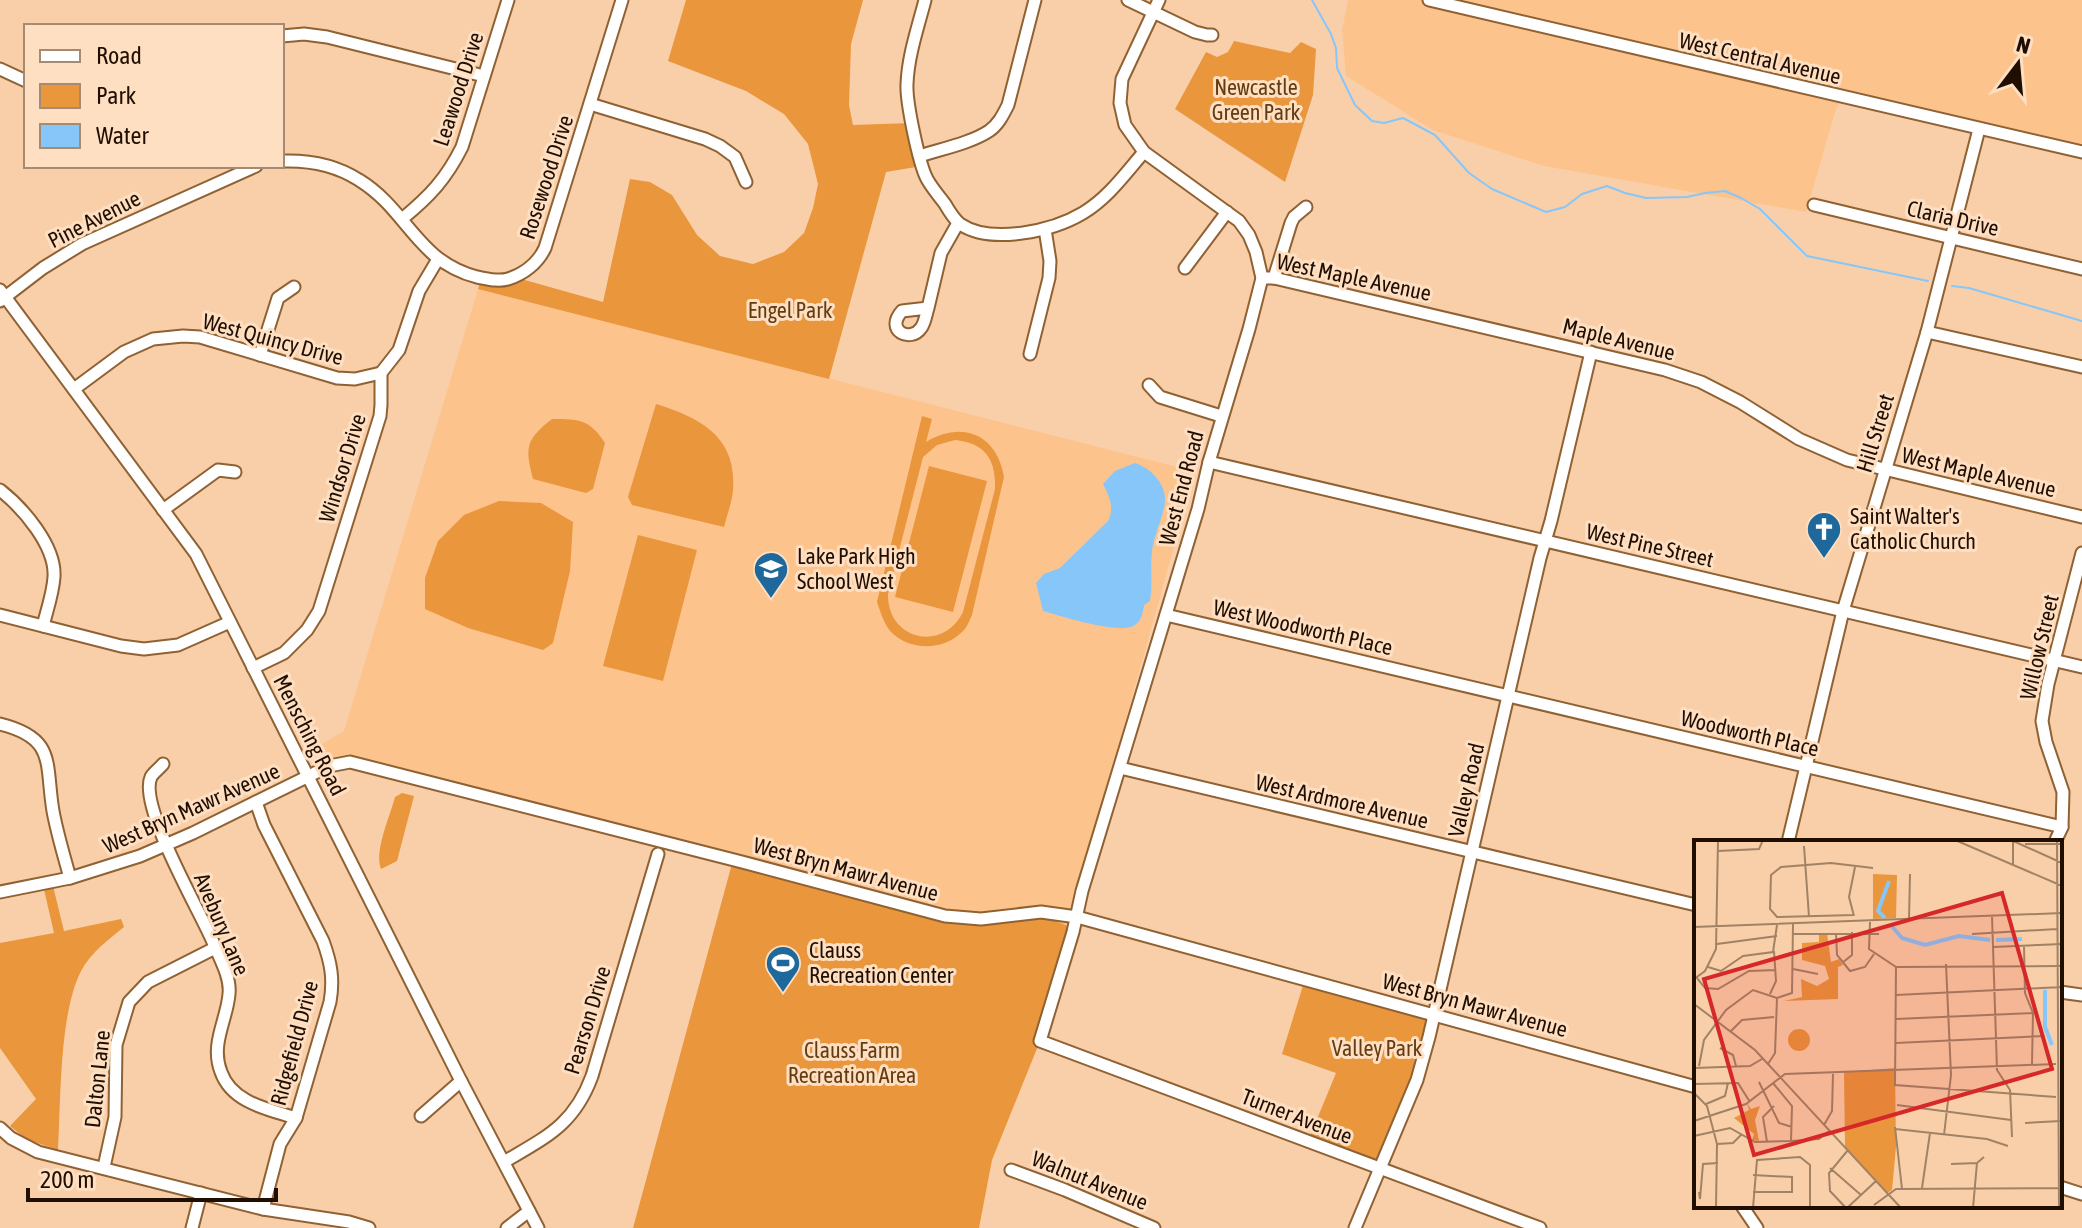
<svg xmlns="http://www.w3.org/2000/svg" width="2082" height="1228" viewBox="0 0 2082 1228" font-family="'Asap Condensed',sans-serif">
<style>
.built{fill:#fdc38d}
.green{fill:#e9963c;fill-rule:evenodd}
.water{fill:#87c6f9}
.lines{fill:none;stroke-linecap:round;stroke-linejoin:round}
.stream{stroke:#87c6f9;stroke-width:2}
.minor-casing{stroke:#8f6133;stroke-width:15}
.minor{stroke:#fff;stroke-width:11}
.labels{text-anchor:middle;dominant-baseline:central;stroke-width:6;stroke-linejoin:round;paint-order:stroke}
.street-label{font-size:22px;fill:#200e00;stroke:#ffdfc2}
.park-label{font-size:22px;fill:#633c12;stroke:#ffdfc2}
.poi-label{font-size:22px;fill:#200e00;stroke:#ffdfc2;text-anchor:start}
.inset-river{fill:none;stroke:#87c6f9;stroke-width:4}
.inset-road{fill:none;stroke:#a28265;stroke-width:2}
.view{fill:#d62828;fill-opacity:0.15;stroke:#d62828;stroke-width:4}
.inset-edge{fill:none;stroke:#200e00;stroke-width:4}
</style>
<rect width="100%" height="100%" fill="#f9cfa9"/>
<g class="built">
<path d="M1348,0H2082V146L1846,90L1836,109L1806,212L1544,166L1433,130L1346,76L1342,30Z"/>
<path d="M478,289L1185,469L1196,468L1068,926L1050,919L1019,913L945,916L350,762L329,766L320,745L344,731Z"/>
</g>
<g class="green">
<path d="M686,0H863L851,44L849,105L853,125L912,123L922,166L886,172L829,379L478,289L482,278L514,277L603,302L630,179L650,182L672,195L697,235L720,256L753,264L784,252L804,233L813,208L818,184L808,144L784,114L746,91L668,61Z"/>
<path d="M1234,41L1290,53L1301,42L1316,49L1313,95L1285,182L1175,109L1206,52L1217,57L1228,52Z"/>
<path d="M656,404C701,418 737,437 733,490C732,502 727,515 724,527L632,505L628,497Z"/>
<path d="M922,416L932,419L926,442C962,420 997,434 1004,477L972,615C969,621 967,628 962,632C943,651 910,651 891,632C884,624 880,611 877,602ZM955,440C986,443 996,460 995,489L963,612C943,653 887,640 888,594L923,457L937,445Z"/>
<path d="M552,419C579,419 589,419 605,443L593,489L586,493L533,479C525,448 525,440 552,419Z"/>
<path d="M929,466L987,481L953,612L895,597Z"/>
<path d="M499,501L541,503L573,522L570,571L553,643L543,650L468,628L425,609V578L438,541L464,515Z"/>
<path d="M638,535L697,550L663,681L603,666Z"/>
<path d="M402,793L414,796L397,861L381,869C374,850 390,817 395,797Z"/>
<path d="M733,860L945,916L1019,913L1050,919L1068,926V934L1040,1041L992,1160L979,1228H633Z"/>
<path d="M52,882L64,931L121,919L124,927C108,940 91,952 81,971C59,1015 61,1099 58,1150L26,1139L10,1126L36,1099L0,1048V943L54,933L43,885Z"/>
<path d="M1305,979L1434,1015L1380,1168L1308,1141L1336,1073L1282,1054Z"/>
</g>
<path class="water" d="M1135,463C1150,468 1166,483 1165,501C1164,516 1154,534 1152,551C1150,568 1153,584 1150,601L1144,605C1143,613 1141,623 1133,626C1117,634 1061,616 1043,611L1036,583L1044,574L1060,568L1108,521C1115,508 1109,496 1103,484L1115,471Z"/>
<g class="lines">
<g class="stream">
<path d="M1312,0L1331,34L1336,48L1337,68L1355,105L1372,121L1384,123L1403,118L1435,135L1469,173L1492,189L1546,212L1565,207L1582,194L1607,186L1625,193L1646,198L1687,197L1705,193L1725,191L1741,198L1760,209L1807,256L1928,281"/>
<path d="M1952,286L1969,288L2082,321"/>
</g>
<g class="minor-casing">
<g id="minor">
<path d="M925,0C918,27 908,56 907,84C906,102 919,164 927,179C932,188 939,196 945,204C949,211 954,219 960,224C991,245 1053,231 1083,213C1108,198 1125,174 1144,152"/>
<path d="M1128,0L1195,32L1207,35H1212"/>
<path d="M1159,0L1122,79L1120,103L1125,125L1144,152L1239,221L1249,235L1256,252L1262,278L1249,329L1209,462L1198,509L1082,891L1073,932L1040,1041L1540,1228"/>
<path d="M1429,0L2082,152"/>
<path d="M282,36L304,34L327,37L484,76"/>
<path d="M0,69L26,81"/>
<path d="M590,104L705,139L720,146L735,157L746,182"/>
<path d="M920,156C941,149 971,143 989,131C998,125 1003,115 1008,105L1035,0"/>
<path d="M282,161C310,160 336,165 359,180C408,210 416,261 477,277C488,279 498,282 508,279C524,274 538,263 545,248L622,0"/>
<path d="M1814,205L2082,269"/>
<path d="M402,219C430,196 446,179 462,147L508,0"/>
<path d="M1185,268L1227,212"/>
<path d="M1262,278H1274L1665,370L1701,382L1740,402L1799,439L1847,460L2082,517"/>
<path d="M1274,278L1291,223L1294,217L1306,207"/>
<path d="M0,290L196,554L461,1081L538,1228"/>
<path d="M0,301L43,268L82,244L256,166"/>
<path d="M928,308C926,314 925,323 921,328C911,343 884,331 902,311L928,308L941,253L958,223"/>
<path d="M1927,332L2082,367"/>
<path d="M1030,354L1049,278L1050,261L1045,229"/>
<path d="M260,355L278,298L294,287"/>
<path d="M1149,385L1160,397L1221,416"/>
<path d="M74,389L124,352L153,339L183,336L200,337L337,378L355,379L381,373"/>
<path d="M1209,462L2082,667"/>
<path d="M0,490C23,508 56,546 54,577C53,593 47,610 43,626"/>
<path d="M163,510L218,470L235,472"/>
<path d="M0,615L121,646L144,649L178,645L230,622"/>
<path d="M1166,615L2062,827"/>
<path d="M253,668L284,653L307,630L319,611L380,416L381,405V373L399,350L419,291L438,259"/>
<path d="M0,724C57,738 45,764 53,811C57,833 64,856 70,878"/>
<path d="M163,764C160,768 153,773 151,777C138,806 200,911 213,942C219,957 231,977 229,994C227,1020 210,1044 221,1072C232,1103 268,1109 296,1118"/>
<path d="M1120,768L1696,905"/>
<path d="M256,802L264,825L323,941C331,963 334,979 330,1002L296,1118L280,1144L263,1209"/>
<path d="M1788,842L1843,611L1927,332L1979,129"/>
<path d="M2055,842L2062,827L2063,792L2046,742L2042,721L2048,684L2082,553"/>
<path d="M0,892L70,878L140,856L193,833L329,766L350,762L742,862L945,916L981,919L1041,912L1077,917L1696,1087"/>
<path d="M2060,992L2082,995"/>
<path d="M421,1116L461,1081"/>
<path d="M0,1128L11,1138L38,1152L263,1209L349,1222L369,1228"/>
<path d="M504,1162C546,1137 574,1125 592,1076L658,854"/>
<path d="M104,1167L115,1117L116,1045L129,1002L148,982L215,948"/>
<path d="M1011,1170L1065,1190L1154,1228"/>
<path d="M2060,1187L2082,1194"/>
<path d="M1742,1206L1757,1228"/>
<path d="M192,1228L201,1193"/>
<path d="M507,1228L529,1211"/>
<path d="M1355,1228L1417,1080L1429,1037L1540,558L1551,521L1591,352"/>
</g>
</g>
<use href="#minor" class="minor"/>
</g>
<defs>
<g id="church-pin" transform="scale(1.8)"><path d="M0 17L-7.5 6A9.5 9.5 0 1 1 7.5 6Z" fill="#1e689c" stroke="#ffdfc2"/><path d="M-1.2-6h2.4v3.5h3.3v2.4h-3.3V6h-2.4V-.1h-3.3v-2.4h3.3Z" fill="#fff"/></g>
<g id="school-pin" transform="scale(1.8)"><path d="M0 17L-7.5 6A9.5 9.5 0 1 1 7.5 6Z" fill="#1e689c" stroke="#ffdfc2"/><path d="M0-5L7-2L0 1L-7-2ZM-4 1L0 2.5L4 1V4Q0 6-4 4Z" fill="#fff"/></g>
<g id="stadium-pin" transform="scale(1.8)"><path d="M0 17L-7.5 6A9.5 9.5 0 1 1 7.5 6Z" fill="#1e689c" stroke="#ffdfc2"/><path d="M0-5a6.5 5 0 1 0 0 10a6.5 5 0 1 0 0-10ZM-3.5-1.8h7v3.6h-7Z" fill="#fff"/></g>
</defs>
<g fill-rule="evenodd">
<use href="#church-pin" x="1824" y="529"/>
<use href="#school-pin" x="771" y="569"/>
<use href="#stadium-pin" x="783" y="963"/>
</g>
<g class="labels">
<g class="street-label">
<text transform="translate(1760 58) rotate(13)">West Central Avenue</text>
<text transform="translate(458 89) rotate(-72)">Leawood Drive</text>
<text transform="translate(546 177) rotate(-72)">Rosewood Drive</text>
<text transform="translate(1953 218) rotate(13)">Claria Drive</text>
<text transform="translate(94 219) rotate(-27)">Pine Avenue</text>
<text transform="translate(1354 277) rotate(12)">West Maple Avenue</text>
<text transform="translate(273 339) rotate(15)">West Quincy Drive</text>
<text transform="translate(1619 339) rotate(14)">Maple Avenue</text>
<text transform="translate(1875 433) rotate(-73)">Hill Street</text>
<text transform="translate(342 468) rotate(-73)">Windsor Drive</text>
<text transform="translate(1979 472) rotate(13)">West Maple Avenue</text>
<text transform="translate(1181 488) rotate(-75)">West End Road</text>
<text transform="translate(1650 545) rotate(13)">West Pine Street</text>
<text transform="translate(1303 627) rotate(13)">West Woodworth Place</text>
<text transform="translate(2039 647) rotate(-77)">Willow Street</text>
<text transform="translate(1750 733) rotate(13)">Woodworth Place</text>
<text transform="translate(310 735) rotate(63)">Mensching Road</text>
<text transform="translate(1466 790) rotate(-77)">Valley Road</text>
<text transform="translate(1342 801) rotate(13)">West Ardmore Avenue</text>
<text transform="translate(191 808) rotate(-24)">West Bryn Mawr Avenue</text>
<text transform="translate(846 869) rotate(15)">West Bryn Mawr Avenue</text>
<text transform="translate(222 924) rotate(67)">Avebury Lane</text>
<text transform="translate(1475 1005) rotate(15)">West Bryn Mawr Avenue</text>
<text transform="translate(587 1020) rotate(-73)">Pearson Drive</text>
<text transform="translate(294 1043) rotate(-75)">Ridgefield Drive</text>
<text transform="translate(97 1079) rotate(-84)">Dalton Lane</text>
<text transform="translate(1297 1116) rotate(21)">Turner Avenue</text>
<text transform="translate(1090 1180) rotate(22)">Walnut Avenue</text>
</g>
<g class="park-label">
<text x="1256" y="87">Newcastle<tspan x="1256" dy="25">Green Park</tspan></text>
<text x="790" y="310">Engel Park</text>
<text x="1377" y="1048">Valley Park</text>
<text x="852" y="1050">Clauss Farm<tspan x="852" dy="25">Recreation Area</tspan></text>
</g>
<g class="poi-label">
<text x="1850" y="516">Saint Walter's<tspan x="1850" dy="25">Catholic Church</tspan></text>
<text x="797" y="556">Lake Park High<tspan x="797" dy="25">School West</tspan></text>
<text x="809" y="950">Clauss<tspan x="809" dy="25">Recreation Center</tspan></text>
</g>
</g>
<g transform="translate(1694 840)">
<rect width="368" height="368" fill="#f9cfa9"/>
<path d="M179,34L203,35L202,78L179,79ZM125,93H133L137,122L145,119L149,125L144,127V159L90,161L108,157L107,139L123,146L135,139L131,126L108,120V103L125,102ZM94 200a11 11 0 1 1 22 0a11 11 0 1 1-22 0ZM201,228L202,307L198,350L193,353L151,307L150,232ZM53,263L57,269L66,266L61,280L65,301L58,300L60,294L40,278L55,270Z" fill="#e9963c"/>
<path class="inset-river" d="M191,78L184,71L195,41M196,84L208,98L231,105L265,96L296,100M302,100L328,99M351,150V187L358,205"/>
<path class="inset-road" d="M261,0L366,45M317,0L368,23M363,0L365,368M331,4H368M110,6L115,77M24,11L65,9L69,0M319,25V0M160,75L83,77L76,69L77,35L87,27L137,23L179,28M160,76L155,57L161,27M298,76L303,230L316,250L318,297M215,80L216,34M176,82L175,109L202,127L201,245L362,257M0,87L368,73M142,93L143,115L156,131L171,127L180,114M99,94H185M278,94L363,89M23,104L83,96M330,106L331,153L339,173L338,224M299,107L368,104M148,123L158,115V92M14,127L27,131L49,116L79,112L83,85M202,127L368,126M99,129L124,134M3,138L11,148L24,149L55,131L82,130M0,139L11,131L22,109L24,0M76,154L82,141L80,111M202,155L368,147M83,158L98,153L99,84M0,164L61,210L207,368M202,179L339,173M36,192L48,180L80,177M202,203L350,196M26,208L39,215L42,226M74,224L81,213L83,158M5,226L10,200L32,170L59,150L83,158M0,228L56,226L68,219M65,242L85,283L98,287M79,243L98,266L97,301M0,244L44,243L56,262M0,253L13,266L23,304L22,368M12,264L31,256L34,243M203,265L317,280M0,281L52,264L91,234L362,224M331,283L367,281M130,285L138,271L139,234M201,287L208,349M201,289L293,299L314,306M250,295L257,235L252,124M0,296L36,288L61,302L97,301L125,299L135,291M73,302L69,277L80,266M23,304L39,303L48,294M257,324L283,323M136,328L167,355M228,348L236,293M5,352L6,359L9,324L24,323M59,352H98V337L59,335M180,365L202,349L364,348M59,368L63,320L106,317L116,325V368M152,368L136,351L135,333L154,310M153,368L182,341M279,368L283,323L290,317"/>
<path class="view" d="M308,53L358,229L60,315L10,139Z"/>
<rect width="368" height="368" class="inset-edge"/>
</g>
<rect x="24" y="24" width="260" height="144" fill="#ffdfc2" stroke="#a68b74" stroke-width="2"/>
<rect x="40" y="50" width="40" height="12" fill="#ffffff" stroke="#a68b74" stroke-width="2"/>
<text x="96" y="64" font-size="24" fill="#200e00">Road</text>
<rect x="40" y="84" width="40" height="24" fill="#e9963c" stroke="#a68b74" stroke-width="2"/>
<text x="96" y="104" font-size="24" fill="#200e00">Park</text>
<rect x="40" y="124" width="40" height="24" fill="#87c6f9" stroke="#a68b74" stroke-width="2"/>
<text x="96" y="144" font-size="24" fill="#200e00">Water</text>
<g transform="translate(2018 64) rotate(16)" stroke="#ffdfc2" stroke-width="6" paint-order="stroke">
<path d="M0-6L14 30L0 20L-14 30Z" fill="#200e00"/>
<text y="-12" font-size="22" font-weight="bold" text-anchor="middle" fill="#200e00">N</text>
</g>
<path d="M28 1188v12h248v-12" fill="none" stroke="#200e00" stroke-width="4"/>
<text x="40" y="1188" font-size="24" fill="#200e00" stroke="#ffdfc2" stroke-width="6" paint-order="stroke">200 m</text>
</svg>
